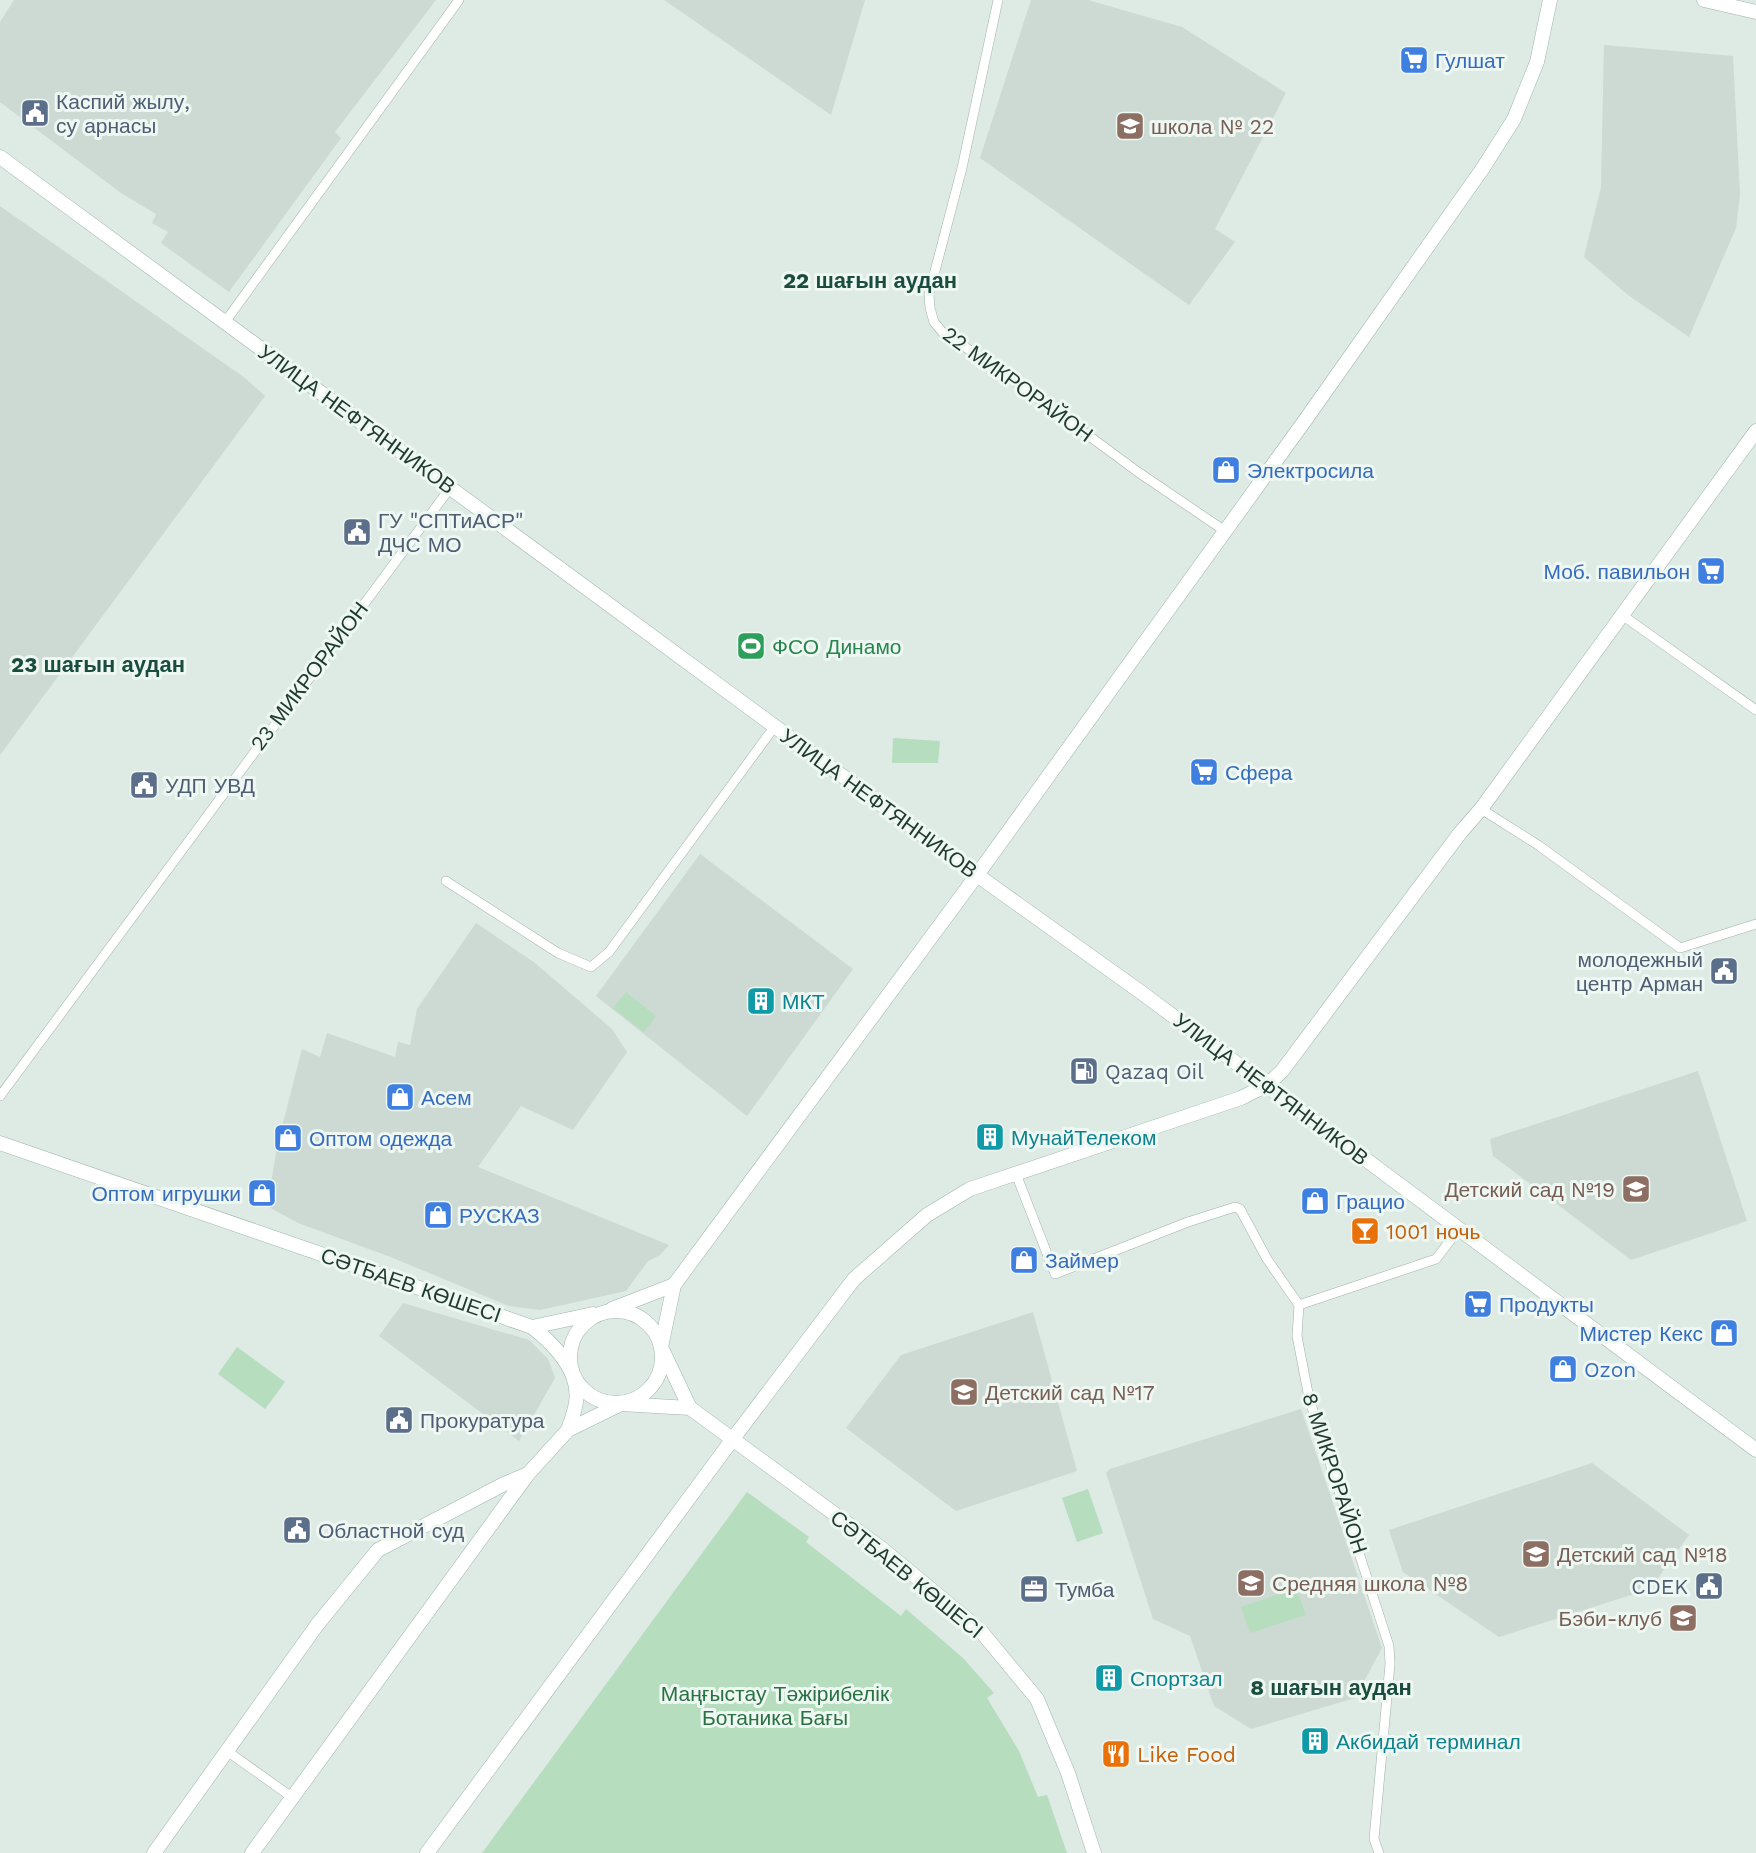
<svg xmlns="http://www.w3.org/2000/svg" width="1756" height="1853" viewBox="0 0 1756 1853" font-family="'Work Sans',sans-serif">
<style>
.built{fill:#ccdad3}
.green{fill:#b6ddbe}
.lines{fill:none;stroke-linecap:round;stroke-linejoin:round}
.street-casing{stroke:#a1b2ab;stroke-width:10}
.secondary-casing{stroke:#9db6ac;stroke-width:15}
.street{stroke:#fff;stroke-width:9}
.secondary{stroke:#fff;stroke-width:14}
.labels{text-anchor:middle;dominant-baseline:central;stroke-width:6;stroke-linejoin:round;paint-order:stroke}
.shop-label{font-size:21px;fill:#366cbe;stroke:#eef7f2;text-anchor:start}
.service-label{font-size:21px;fill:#4e5e75;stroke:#eef7f2;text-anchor:start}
.education-label{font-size:21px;fill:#785e54;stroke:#eef7f2;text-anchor:start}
.street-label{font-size:21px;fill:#1f3a31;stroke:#eef7f2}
.leisure-label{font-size:21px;fill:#27864d;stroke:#eef7f2;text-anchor:start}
.culture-label{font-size:21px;fill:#0d838f;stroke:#eef7f2;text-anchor:start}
.food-label{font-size:21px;fill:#c56008;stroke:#eef7f2;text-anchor:start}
.park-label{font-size:21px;fill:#287241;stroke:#eef7f2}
.neighbourhood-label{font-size:22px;font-weight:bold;fill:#1b4d3e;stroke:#eef7f2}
</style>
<rect width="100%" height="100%" fill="#deeae4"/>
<g class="built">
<path d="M14,0H436L335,132L341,138L229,292L161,243L168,232L152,223L156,214L121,193L0,102V22Z"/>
<path d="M664,0H865L831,115Z"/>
<path d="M1031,0H1088L1182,27L1286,93L1215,229L1235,242L1189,305L980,158Z"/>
<path d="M1604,45L1733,56L1740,194L1736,228L1689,337L1628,295L1584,257L1601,187Z"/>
<path d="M0,206L245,378L265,396L0,755Z"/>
<path d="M700,854L853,969L747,1116L596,996Z"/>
<path d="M476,923L535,963L612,1029L627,1052L573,1130L521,1106L478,1167L669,1245L660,1255L648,1261L626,1291L540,1310L509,1306L388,1256L298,1223L267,1206L278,1142L302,1049L320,1057L327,1033L395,1057L398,1042L410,1045L417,1009Z"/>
<path d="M1698,1071L1747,1221L1631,1260L1493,1156L1490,1139Z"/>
<path d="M403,1303L529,1340L548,1359L555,1378L519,1441L379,1336Z"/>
<path d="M1033,1312L1077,1471L956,1511L846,1428L901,1355Z"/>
<path d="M1301,1409L1382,1648L1355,1698L1251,1729L1214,1706L1190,1636L1153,1619L1106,1473L1110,1469Z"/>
<path d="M1592,1463L1689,1535L1650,1589L1499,1637L1403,1572L1389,1530Z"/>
</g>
<g class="green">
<path d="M893,738L940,741L938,763H892Z"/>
<path d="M626,992L656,1016L644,1032L613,1008Z"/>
<path d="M237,1347L285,1382L265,1409L218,1374Z"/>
<path d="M1088,1489L1103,1533L1077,1542L1062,1498Z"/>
<path d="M747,1492L809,1537L806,1542L901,1616L906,1609L963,1658L994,1693L987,1698L1019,1751L1038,1797L1047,1795L1067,1853H482Z"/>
<path d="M1296,1588L1306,1615L1250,1633L1241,1607Z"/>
</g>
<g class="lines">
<g class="street-casing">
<g id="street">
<path d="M998,0L962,168L929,294L930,308L934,322L943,333L993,365L1138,472L1225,531"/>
<path d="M225,322L459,0"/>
<path d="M1622,615L1756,710"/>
<path d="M1481,809L1538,845L1680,948L1756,924"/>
<path d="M446,881L558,953L591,967L609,952L775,726"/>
<path d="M0,1096L450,488"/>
<path d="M1016,1174L1055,1274L1188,1222L1235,1207L1240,1209L1267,1259L1299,1305L1436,1259L1459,1229"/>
<path d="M1299,1305L1297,1336L1309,1398L1389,1646L1390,1664L1374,1839L1379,1853"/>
<path d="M227,1751L293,1798"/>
</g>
</g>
<g class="secondary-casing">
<g id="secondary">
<path d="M1704,0L1756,12"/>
<path d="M0,157L977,875L1142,993L1756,1450"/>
<path d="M0,1143L532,1327C554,1344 581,1372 576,1402C575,1411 571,1421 568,1430"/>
<path d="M612,1309L674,1285"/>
<circle cx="616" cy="1357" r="46"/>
<path d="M532,1327L593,1314"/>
<path d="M154,1853L317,1625L378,1550L504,1484L528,1474"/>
<path d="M252,1853L528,1474L568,1430L621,1404L690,1408"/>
<path d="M427,1853L732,1440L854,1279L927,1215L970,1189L1241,1098L1267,1085L1282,1071L1460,833L1481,809L1756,431"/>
<path d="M1094,1853L1068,1773L1037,1699L980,1630L881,1548L690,1408L661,1347L674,1285L977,875L1306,419L1483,168L1514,119L1537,62L1550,0"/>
</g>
</g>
<use href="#street" class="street"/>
<use href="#secondary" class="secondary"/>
</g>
<defs>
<g id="supermarket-square" transform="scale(1.5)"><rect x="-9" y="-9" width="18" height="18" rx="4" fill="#3f7fe0" stroke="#eef7f2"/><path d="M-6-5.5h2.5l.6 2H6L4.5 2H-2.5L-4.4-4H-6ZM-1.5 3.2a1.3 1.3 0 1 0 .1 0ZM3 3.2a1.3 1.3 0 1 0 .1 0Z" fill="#fff"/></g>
<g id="civic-square" transform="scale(1.5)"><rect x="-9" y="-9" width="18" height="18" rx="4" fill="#5c6f8a" stroke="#eef7f2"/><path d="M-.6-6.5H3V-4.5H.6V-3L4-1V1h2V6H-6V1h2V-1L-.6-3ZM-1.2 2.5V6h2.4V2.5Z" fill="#fff"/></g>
<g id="school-square" transform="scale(1.5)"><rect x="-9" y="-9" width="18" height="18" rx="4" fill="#8d6e63" stroke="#eef7f2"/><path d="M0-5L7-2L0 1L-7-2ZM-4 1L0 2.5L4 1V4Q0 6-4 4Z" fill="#fff"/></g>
<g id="shop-square" transform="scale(1.5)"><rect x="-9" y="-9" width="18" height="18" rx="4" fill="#3f7fe0" stroke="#eef7f2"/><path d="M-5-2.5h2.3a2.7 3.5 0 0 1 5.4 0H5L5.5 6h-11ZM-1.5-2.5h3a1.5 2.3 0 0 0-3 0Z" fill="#fff"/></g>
<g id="stadium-square" transform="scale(1.5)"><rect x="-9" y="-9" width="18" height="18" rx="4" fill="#2e9e5b" stroke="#eef7f2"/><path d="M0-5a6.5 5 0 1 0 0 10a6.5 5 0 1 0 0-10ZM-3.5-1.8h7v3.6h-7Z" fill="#fff"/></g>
<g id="building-square" transform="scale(1.5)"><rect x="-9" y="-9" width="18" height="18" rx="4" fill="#0f9aa8" stroke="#eef7f2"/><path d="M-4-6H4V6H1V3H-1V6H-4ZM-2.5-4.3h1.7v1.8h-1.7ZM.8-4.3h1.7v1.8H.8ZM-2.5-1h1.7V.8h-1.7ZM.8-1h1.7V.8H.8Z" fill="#fff"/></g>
<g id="fuel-square" transform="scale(1.5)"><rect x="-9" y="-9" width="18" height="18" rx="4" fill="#5c6f8a" stroke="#eef7f2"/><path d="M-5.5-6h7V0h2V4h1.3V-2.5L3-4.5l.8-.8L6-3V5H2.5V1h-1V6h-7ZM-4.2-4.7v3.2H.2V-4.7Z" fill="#fff"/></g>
<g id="bar-square" transform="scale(1.5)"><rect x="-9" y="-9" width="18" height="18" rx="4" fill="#e8710a" stroke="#eef7f2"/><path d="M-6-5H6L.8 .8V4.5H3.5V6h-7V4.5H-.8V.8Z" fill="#fff"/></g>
<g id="office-square" transform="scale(1.5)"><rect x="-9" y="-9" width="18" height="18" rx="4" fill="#5c6f8a" stroke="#eef7f2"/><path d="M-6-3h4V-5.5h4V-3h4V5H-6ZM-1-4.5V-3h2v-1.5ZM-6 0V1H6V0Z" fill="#fff"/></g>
<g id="restaurant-square" transform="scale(1.5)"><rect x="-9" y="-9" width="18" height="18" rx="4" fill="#e8710a" stroke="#eef7f2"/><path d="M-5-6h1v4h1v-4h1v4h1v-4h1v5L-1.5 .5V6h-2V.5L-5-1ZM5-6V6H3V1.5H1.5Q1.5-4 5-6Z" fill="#fff"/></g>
</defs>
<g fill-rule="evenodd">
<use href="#supermarket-square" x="1414" y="60"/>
<use href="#civic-square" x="35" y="113"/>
<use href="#school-square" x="1130" y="126"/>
<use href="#shop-square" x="1226" y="470"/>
<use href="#civic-square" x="357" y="532"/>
<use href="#supermarket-square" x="1711" y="571"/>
<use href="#stadium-square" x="751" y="646"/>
<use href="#supermarket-square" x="1204" y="772"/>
<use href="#civic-square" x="144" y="785"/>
<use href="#civic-square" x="1724" y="971"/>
<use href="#building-square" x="761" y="1001"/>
<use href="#fuel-square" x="1084" y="1071"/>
<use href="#shop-square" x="400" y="1097"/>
<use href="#building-square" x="990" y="1137"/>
<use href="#shop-square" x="288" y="1138"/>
<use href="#school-square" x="1636" y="1189"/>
<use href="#shop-square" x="262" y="1193"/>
<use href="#shop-square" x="1315" y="1201"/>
<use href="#shop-square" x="438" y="1215"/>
<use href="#bar-square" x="1365" y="1231"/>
<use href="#shop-square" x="1024" y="1260"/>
<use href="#supermarket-square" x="1478" y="1304"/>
<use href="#shop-square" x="1724" y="1333"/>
<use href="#shop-square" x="1563" y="1369"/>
<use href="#school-square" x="964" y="1392"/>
<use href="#civic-square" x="399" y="1420"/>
<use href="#civic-square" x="297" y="1530"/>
<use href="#school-square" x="1536" y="1554"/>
<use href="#school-square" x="1251" y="1583"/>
<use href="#civic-square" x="1709" y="1586"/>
<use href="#office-square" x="1034" y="1589"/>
<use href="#school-square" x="1683" y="1618"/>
<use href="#building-square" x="1109" y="1678"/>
<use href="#building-square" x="1315" y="1741"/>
<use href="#restaurant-square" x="1116" y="1754"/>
</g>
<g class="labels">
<g class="shop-label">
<text x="1435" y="60">Гулшат</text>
<text x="1247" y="470">Электросила</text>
<text x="1690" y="571" text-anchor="end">Моб. павильон</text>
<text x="1225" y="772">Сфера</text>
<text x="421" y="1097">Асем</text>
<text x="309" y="1138">Оптом одежда</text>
<text x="241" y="1193" text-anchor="end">Оптом игрушки</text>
<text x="1336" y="1201">Грацио</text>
<text x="459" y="1215">РУСКАЗ</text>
<text x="1045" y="1260">Займер</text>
<text x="1499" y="1304">Продукты</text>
<text x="1703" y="1333" text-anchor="end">Мистер Кекс</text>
<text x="1584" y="1369">Ozon</text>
</g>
<g class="service-label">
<text x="56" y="101">Каспий жылу,<tspan x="56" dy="24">су арнасы</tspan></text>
<text x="378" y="520">ГУ "СПТиАСР"<tspan x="378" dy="24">ДЧС МО</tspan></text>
<text x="165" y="785">УДП УВД</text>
<text x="1703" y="959" text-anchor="end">молодежный<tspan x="1703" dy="24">центр Арман</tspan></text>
<text x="1105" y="1071">Qazaq Oil</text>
<text x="420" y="1420">Прокуратура</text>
<text x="318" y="1530">Областной суд</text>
<text x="1688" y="1586" text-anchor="end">CDEK</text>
<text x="1055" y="1589">Тумба</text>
</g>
<g class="education-label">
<text x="1151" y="126">школа № 22</text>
<text x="1615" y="1189" text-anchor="end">Детский сад №19</text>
<text x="985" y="1392">Детский сад №17</text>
<text x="1557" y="1554">Детский сад №18</text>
<text x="1272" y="1583">Средняя школа №8</text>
<text x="1662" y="1618" text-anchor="end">Бэби-клуб</text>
</g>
<g class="street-label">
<text transform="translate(1018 384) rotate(36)">22 МИКРОРАЙОН</text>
<text transform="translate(357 419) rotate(36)">УЛИЦА НЕФТЯННИКОВ</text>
<text transform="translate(309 676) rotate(-53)">23 МИКРОРАЙОН</text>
<text transform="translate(879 803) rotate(36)">УЛИЦА НЕФТЯННИКОВ</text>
<text transform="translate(1271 1089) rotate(37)">УЛИЦА НЕФТЯННИКОВ</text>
<text transform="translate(411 1285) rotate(19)">СӘТБАЕВ КӨШЕСІ</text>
<text transform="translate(1335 1473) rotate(72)">8 МИКРОРАЙОН</text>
<text transform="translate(907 1574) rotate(39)">СӘТБАЕВ КӨШЕСІ</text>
</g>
<g class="leisure-label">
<text x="772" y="646">ФСО Динамо</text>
</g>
<g class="culture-label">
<text x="782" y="1001">МКТ</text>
<text x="1011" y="1137">МунайТелеком</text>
<text x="1130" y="1678">Спортзал</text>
<text x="1336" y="1741">Акбидай терминал</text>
</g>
<g class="food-label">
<text x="1386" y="1231">1001 ночь</text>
<text x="1137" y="1754">Like Food</text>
</g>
<g class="park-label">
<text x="775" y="1693">Маңғыстау Тәжірибелік<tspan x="775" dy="24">Ботаника Бағы</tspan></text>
</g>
<g class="neighbourhood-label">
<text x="870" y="280">22 шағын аудан</text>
<text x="98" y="664">23 шағын аудан</text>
<text x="1331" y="1687">8 шағын аудан</text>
</g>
</g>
</svg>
